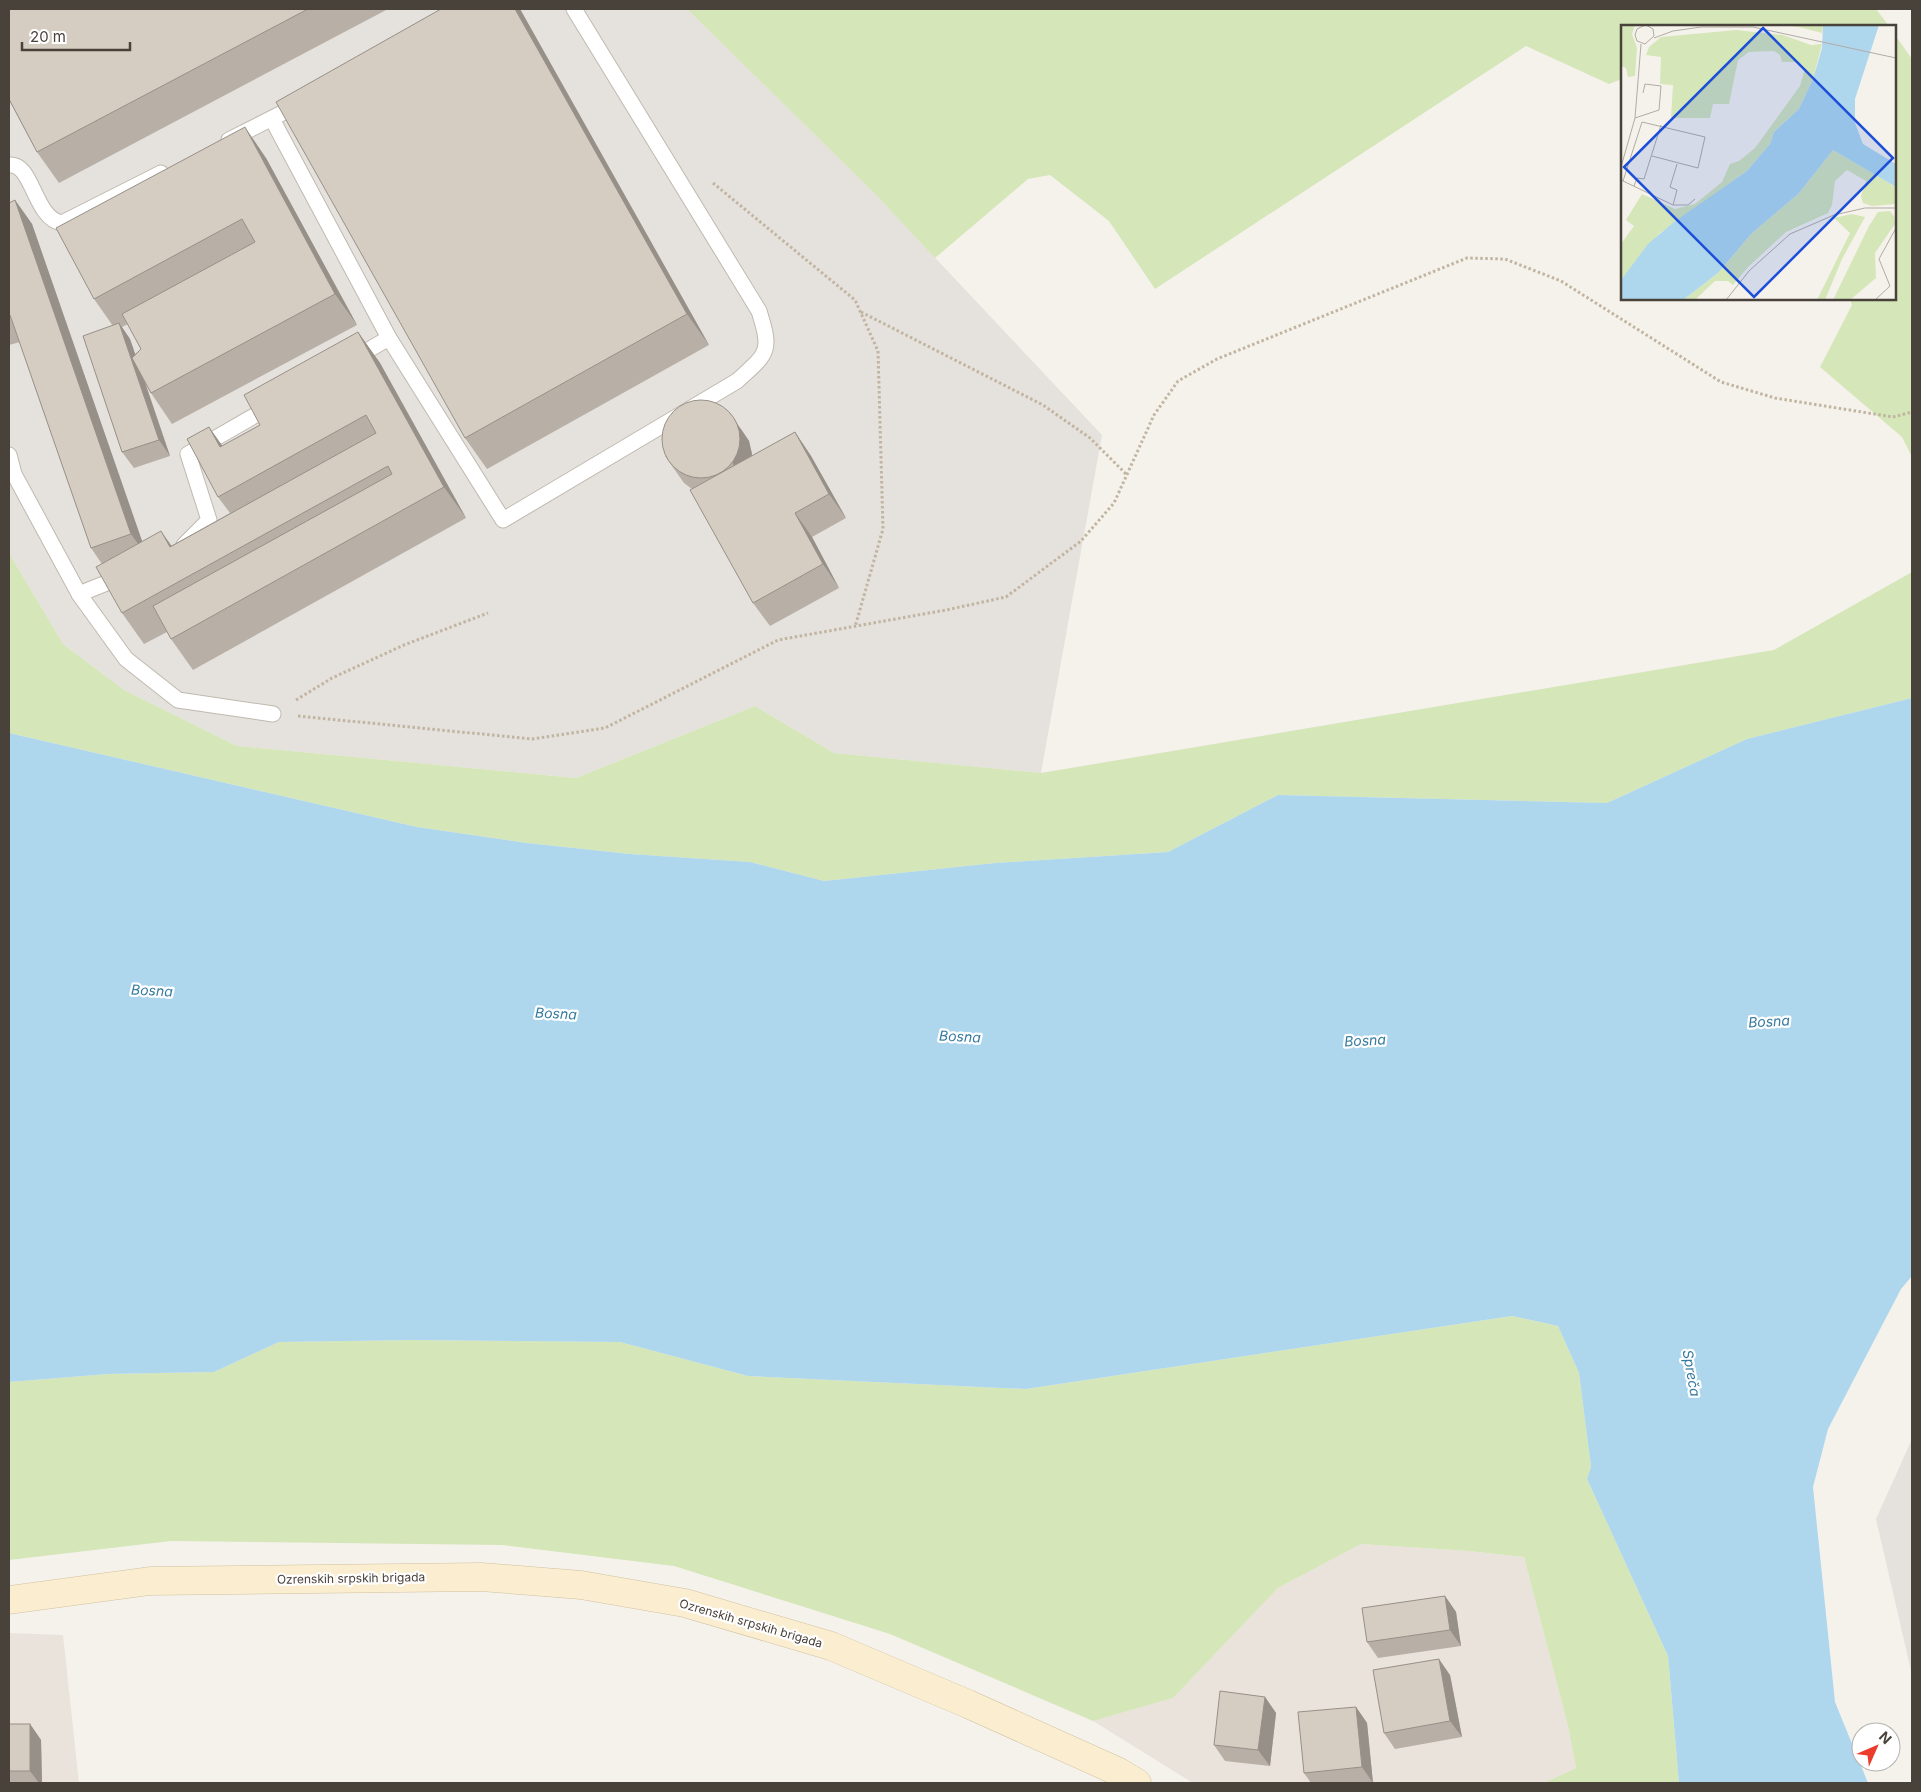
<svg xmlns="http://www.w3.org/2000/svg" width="1921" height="1792" viewBox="0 0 1921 1792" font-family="Inter,sans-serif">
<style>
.residential{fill:#e9e3db}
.industrial{fill:#e5e1dd}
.green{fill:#d5e6b9}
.water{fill:#aed7ed}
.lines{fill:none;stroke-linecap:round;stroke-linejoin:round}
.service-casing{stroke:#c0b9af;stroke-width:17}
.secondary-casing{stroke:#d1c19f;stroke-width:29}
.path{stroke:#c1b4a1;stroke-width:3;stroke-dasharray:2.5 2.5;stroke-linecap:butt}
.service{stroke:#fff;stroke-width:15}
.secondary{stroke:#fbeed0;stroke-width:28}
.wall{fill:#b8b0a7;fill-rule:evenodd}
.shaded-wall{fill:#969088}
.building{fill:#d6cdc2;stroke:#969088}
.labels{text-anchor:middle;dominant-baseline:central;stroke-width:4.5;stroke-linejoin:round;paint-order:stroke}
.street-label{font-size:12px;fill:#49423a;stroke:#fff}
.water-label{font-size:14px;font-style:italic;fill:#357a9f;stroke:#fff}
.inset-road{fill:none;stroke:#b0aca5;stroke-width:1}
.view{fill:#1d4ed8;fill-opacity:0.15;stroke:#1d4ed8;stroke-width:2.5}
.inset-edge{fill:none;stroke:#49423a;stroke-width:2.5}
</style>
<rect width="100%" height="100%" fill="#f5f2ec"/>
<g class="residential">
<path d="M1361,1544L1469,1551L1524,1557L1568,1726L1576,1768L1544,1783H1193L1093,1721L1173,1698L1278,1588Z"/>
<path d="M9,1633L63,1635L79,1783H9Z"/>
</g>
<g class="industrial">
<path d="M17,9H687L876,195L1102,435L1041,773L834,753L755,706L576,778L237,746L124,690L63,644L9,553V13Z"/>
<path d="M1912,1439V1675L1876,1519Z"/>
</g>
<g class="green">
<path d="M687,9H1876L1889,26H1622V79L1609,84L1526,46L1155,289L1109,221L1050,175L1028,179L935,258L876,195Z"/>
<path d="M1895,35L1912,59V457L1902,437L1820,367L1852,305L1850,299H1895Z"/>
<path d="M9,553L63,644L124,690L237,746L576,778L755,706L834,753L1041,773L1774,650L1912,572V698L1747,739L1607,803L1278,795L1168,852L995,863L824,881L750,862L630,854L527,843L417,827L9,733Z"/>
<path d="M1512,1316L1558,1326L1579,1373L1591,1467L1587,1479L1668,1656L1679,1783H1544L1576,1768L1568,1726L1524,1557L1469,1551L1361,1544L1278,1588L1173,1698L1093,1721L890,1634L674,1566L502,1545L171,1541L9,1560V1382L108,1374L214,1372L279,1342L414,1340L620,1342L748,1376L1026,1389Z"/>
</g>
<path class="water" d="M1912,698V1276L1901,1289L1828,1429L1813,1487L1835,1702L1868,1783H1679L1668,1656L1587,1479L1591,1467L1579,1373L1558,1326L1512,1316L1026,1389L748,1376L620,1342L414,1340L279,1342L214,1372L108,1374L9,1382V733L417,827L527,843L630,854L750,862L824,881L995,863L1168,852L1278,795L1607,803L1747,739Z"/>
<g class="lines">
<g class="service-casing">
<g id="service">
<path d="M272,119L389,338L503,520L737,381C768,353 772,352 759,311L574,9"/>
<path d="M229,140L300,104"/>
<path d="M9,165C33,162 34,219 62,223L161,173"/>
<path d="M353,359L389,338"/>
<path d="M9,455L14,474L79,594L126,659L178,700L273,714"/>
<path d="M184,545L209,520L188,454L273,405"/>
<path d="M79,594L124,576"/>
</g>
</g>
<g class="secondary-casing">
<path id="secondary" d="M9,1600L150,1581L481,1577L581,1585L685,1603L831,1646L968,1704L1119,1772L1137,1783"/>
</g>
<g class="path">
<path d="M713,183L855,300L878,351L883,529L855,627"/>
<path d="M861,312L1043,405L1090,438L1127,475"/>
<path d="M296,700L332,678L404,645L488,613"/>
<path d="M298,716L532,739L605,728L778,640L946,610L1006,597L1081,541L1114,503L1154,415L1178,381L1217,359L1467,258L1505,259L1561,281L1721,382L1775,398L1893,417L1912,412"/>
</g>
<use href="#service" class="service"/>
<use href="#secondary" class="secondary"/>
</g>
<g class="wall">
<path d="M12,9H388L59,183L37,152L10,102H9V10Z"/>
<path d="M520,9L709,345L487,469L465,438Z"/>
<path d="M266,158L357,325L172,424L151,393L145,382L170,456L134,468L122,452L113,326L94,299ZM128,324L141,349L135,354L130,339L122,327Z"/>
<path d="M15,200L32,224L142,542L171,546L230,513L218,497L209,427L222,446L260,425L358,332L380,363L466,518L193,670L171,639L167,632L144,644L122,613L102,564L91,548L20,342L9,345V203Z"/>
<path d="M741,429L749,441L752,454V456L795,432L811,456L846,518L812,537L839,588L770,626L753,603L692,489L684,483L665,456Z"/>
<path d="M1445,1596L1456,1612L1461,1646L1378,1658L1367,1642Z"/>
<path d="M1450,1675L1462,1737L1395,1749L1384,1733Z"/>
<path d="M1265,1697L1276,1713L1270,1766L1225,1761L1214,1745Z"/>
<path d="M1356,1707L1367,1723L1373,1783H1311L1304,1773Z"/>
<path d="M9,1724H30L41,1740L42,1783H9Z"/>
</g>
<g class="shaded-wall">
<path d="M515,9H520L709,345L687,314Z"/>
<path d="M245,127L266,158L357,325L335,294Z"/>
<path d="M15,200L32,224L148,558L131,534Z"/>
<path d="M119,323L130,339L170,456L159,440Z"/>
<path d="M358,332L380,363L466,518L444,487Z"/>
<path d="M730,413L749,441L752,454L750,467L744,480L733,464Z"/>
<path d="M209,427L231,458L220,447Z"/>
<path d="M795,432L811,456L846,518L829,494Z"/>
<path d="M795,513L812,537L839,588L823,564Z"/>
<path d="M161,531L183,562L192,578L170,547Z"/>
<path d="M1445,1596L1456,1612L1461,1646L1450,1630Z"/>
<path d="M1439,1659L1450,1675L1462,1737L1450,1721Z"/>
<path d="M1265,1697L1276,1713L1270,1766L1258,1750Z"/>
<path d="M1356,1707L1367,1723L1373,1783L1362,1767Z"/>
<path d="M30,1724L41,1740L42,1783H39L30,1771Z"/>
</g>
<g class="building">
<path d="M12,9H308L37,152L9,99V10Z"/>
<path d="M441,9H515L687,314L465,438L276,102Z"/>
<path d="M245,127L335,294L151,393L132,358L141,349L122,314L255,242L242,219L94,299L56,228Z"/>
<path d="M15,200L131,534L91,548L10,315L9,316V203Z"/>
<path d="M119,323L159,440L122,452L83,336Z"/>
<path d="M358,332L444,487L171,639L153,606L392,474L388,466L122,613L96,567L161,531L170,547L376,433L366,415L218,497L187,439L209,427L220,447L260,425L244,395Z"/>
<circle cx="701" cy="439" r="39"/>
<path d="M795,432L829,494L795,513L823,564L753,603L690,490Z"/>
<path d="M1445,1596L1450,1630L1367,1642L1362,1608Z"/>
<path d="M1439,1659L1450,1721L1384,1733L1373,1670Z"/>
<path d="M1220,1691L1265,1697L1258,1750L1214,1745Z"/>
<path d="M1356,1707L1362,1767L1304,1773L1298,1712Z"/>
<rect x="9" y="1724" width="21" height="47"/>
</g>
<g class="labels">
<g class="street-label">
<text transform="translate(351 1578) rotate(-1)">Ozrenskih srpskih brigada</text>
<text transform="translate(751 1623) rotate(16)">Ozrenskih srpskih brigada</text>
</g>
<g class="water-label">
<text transform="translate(152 990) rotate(3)">Bosna</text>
<text transform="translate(556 1013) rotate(3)">Bosna</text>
<text transform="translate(1769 1021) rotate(-3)">Bosna</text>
<text transform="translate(960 1036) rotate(3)">Bosna</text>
<text transform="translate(1365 1040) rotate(-3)">Bosna</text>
<text transform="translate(1692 1373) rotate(80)">Spreča</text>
</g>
</g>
<g transform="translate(1621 25)">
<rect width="275" height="275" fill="#f5f2ec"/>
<path d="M0,0H14L11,9L16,23L14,51L7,52L5,43L0,41ZM161,0H202L201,8L178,2ZM115,5L162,10L190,20L201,19L192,54L178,84L153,107L149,119L126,146L38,209L0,255V219L13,201L5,195L21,169L54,184L74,179L101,157L109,139L118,136L134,123L179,61L184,43L177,37H161L159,30L153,26L128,27L117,35L108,79H92L89,93H50L52,60L39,59L40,32L25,30L28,22L40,12ZM212,125L275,162V179L251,181L242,178L240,171L245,156L226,145L214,156L211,180L207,188L165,207L127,242L112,260L107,256H94L74,275H62L97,248L130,209L178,168ZM269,186L273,191L274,199L254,228L255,253L229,275H212L248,201L257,187ZM231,189L244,192L221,234L204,275H196L229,208L213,193Z" fill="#d5e6b9"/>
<path d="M202,0H258L234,74V98L242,119L275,139V162L212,125L178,168L130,209L97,248L62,275H0V255L27,219L53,197L126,146L149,119L153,107L178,84L192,54L201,23Z" fill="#aed7ed"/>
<path class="inset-road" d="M24,0L16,4L14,10L16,16L24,19L33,11L32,4L25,0M33,13L52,6L80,2H132L275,33M14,93L38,85L40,61L24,59L22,68M0,142L14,93L20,19M0,155L52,180H67L74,174M2,156L21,97L84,112L77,143L31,131M13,161L16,153L23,154L40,100M52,180L56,165L49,162L56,139M105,275L128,246L169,209L213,190L244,183H275M254,275L269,261L258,234L275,203"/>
<path class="view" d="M142,3L272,133L133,272L3,142Z"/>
<rect width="275" height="275" class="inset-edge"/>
</g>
<rect width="1921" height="1792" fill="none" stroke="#49423a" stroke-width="20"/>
<g transform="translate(1876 1747) rotate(45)"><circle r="24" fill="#ffffff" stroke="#b6b3b0"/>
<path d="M0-4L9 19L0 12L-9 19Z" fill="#ec3c2d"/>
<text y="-8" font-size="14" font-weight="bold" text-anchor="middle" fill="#49423a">N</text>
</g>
<path d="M22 42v8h108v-8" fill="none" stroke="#49423a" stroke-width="2.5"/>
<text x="30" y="42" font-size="15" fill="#49423a" stroke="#ffffff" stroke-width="4" paint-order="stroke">20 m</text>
</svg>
